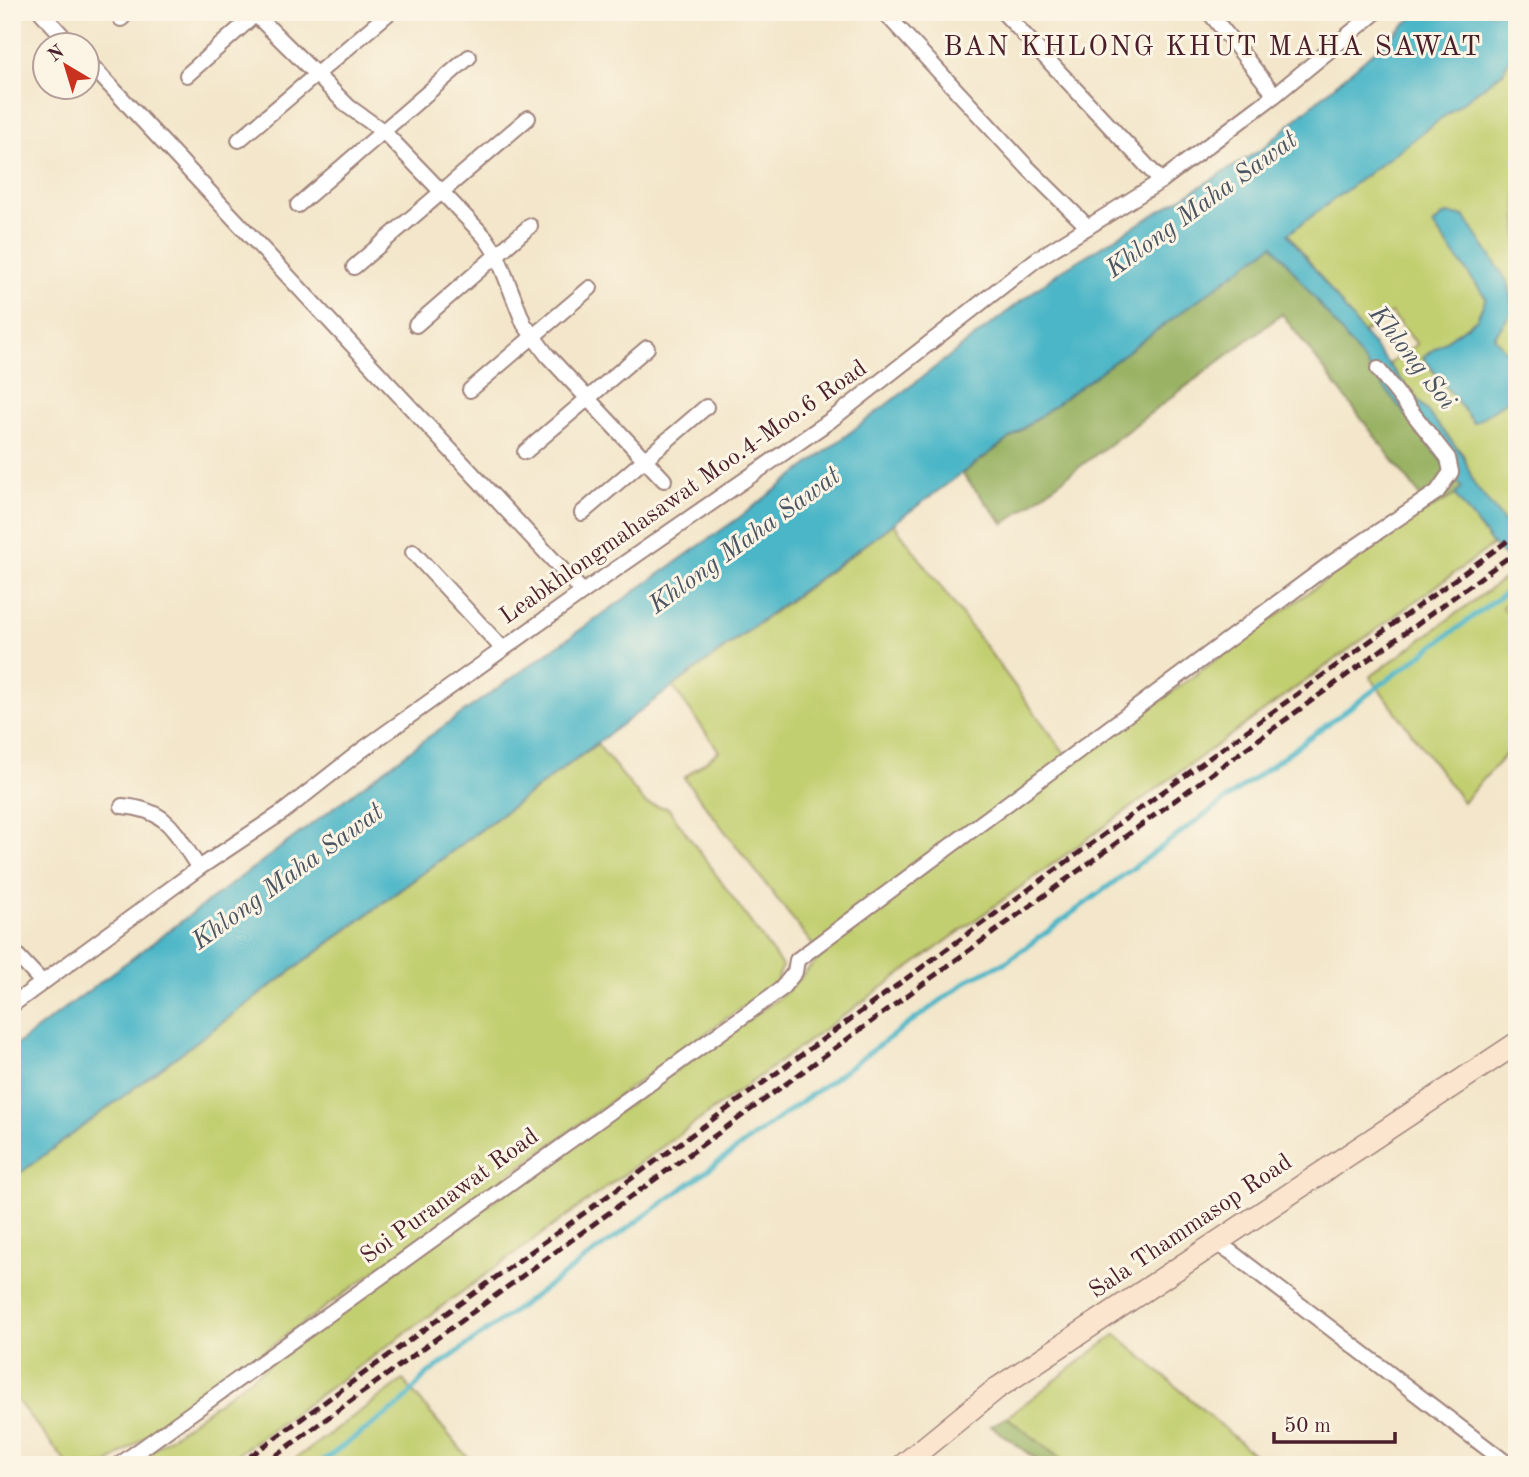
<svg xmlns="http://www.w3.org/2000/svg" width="1529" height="1477" viewBox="0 0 1529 1477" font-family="'Old Standard TT',serif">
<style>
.green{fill:#c2cf71;stroke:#86774e;stroke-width:2}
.forest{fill:#99b263;stroke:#726847;stroke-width:2}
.water{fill:#4bb6c7;stroke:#4a6a79;stroke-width:2}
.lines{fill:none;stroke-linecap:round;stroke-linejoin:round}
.stream{stroke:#4bb6c7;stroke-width:5}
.street-casing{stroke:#9e827a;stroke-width:18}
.secondary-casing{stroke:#9e827a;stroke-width:24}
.street{stroke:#fff;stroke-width:14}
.secondary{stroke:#fce5cf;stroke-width:21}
.rail{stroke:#4a1f2b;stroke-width:5;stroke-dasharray:10 5;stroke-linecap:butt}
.labels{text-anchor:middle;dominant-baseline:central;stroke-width:6;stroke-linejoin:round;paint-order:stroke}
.street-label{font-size:24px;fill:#4a1f2b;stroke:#fcf5e5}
.water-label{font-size:26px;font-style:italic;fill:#4a5462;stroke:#fcf5e5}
.quarter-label{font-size:28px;letter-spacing:2px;fill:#4a1f2b;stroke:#fcf5e5}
</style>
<rect width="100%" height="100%" fill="#fcf5e5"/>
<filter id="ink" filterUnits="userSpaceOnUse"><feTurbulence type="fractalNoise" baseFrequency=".0143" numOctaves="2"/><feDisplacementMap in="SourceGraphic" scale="14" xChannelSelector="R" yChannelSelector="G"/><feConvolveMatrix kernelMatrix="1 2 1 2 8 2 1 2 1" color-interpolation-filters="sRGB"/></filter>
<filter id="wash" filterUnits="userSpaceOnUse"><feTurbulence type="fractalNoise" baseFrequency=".00686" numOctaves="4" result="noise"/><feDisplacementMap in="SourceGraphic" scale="28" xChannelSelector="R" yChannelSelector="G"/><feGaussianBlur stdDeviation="1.57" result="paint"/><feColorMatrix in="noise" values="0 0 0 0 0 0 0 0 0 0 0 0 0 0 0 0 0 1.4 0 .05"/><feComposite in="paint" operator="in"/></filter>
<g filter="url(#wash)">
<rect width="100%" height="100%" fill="#f3e6ca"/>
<g class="green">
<path d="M1517,42V356L1511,358L1494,337L1512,312L1445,214L1433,225L1486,298L1477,319L1423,358L1473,422L1517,394V527L1510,532L1474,484L1463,455L1388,365L1417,344L1391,313L1363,333L1288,233L1503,72Z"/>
<path d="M1455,495L1493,545L223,1465H133L442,1237L783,995L821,956L684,778L719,751L673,687L894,524L1073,764L1394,530Z"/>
<path d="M1517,569V595L1502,607L1517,626V742L1463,802L1370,677Z"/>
<path d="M597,744L646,804L668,808L782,966L777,982L106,1465H68L12,1394V1179Z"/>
<path d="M1116,1334L1266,1465H1068L1007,1417Z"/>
<path d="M403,1380L474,1465H287Z"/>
</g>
<g class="forest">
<path d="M1273,244L1462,487L1455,495L1430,509L1282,314L1004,524L962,474Z"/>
<path d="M1007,1417L1068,1465H1044L991,1426Z"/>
</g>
<g class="water">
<path d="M1419,12H1517V42L1503,72L1288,234L1363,333L1463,455L1474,484L1517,538V568L1493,545L1455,495L1462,487L1273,245L770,614L12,1179V1048L427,738L740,517L1059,272L1262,149Z"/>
<path d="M1445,214L1464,216L1509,284L1512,312L1494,337L1511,357L1517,356V394L1474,423L1423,357L1477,319L1486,298L1433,225Z"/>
</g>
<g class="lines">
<path class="stream" d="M317,1465L401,1404L426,1375L973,977L1006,962L1517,584"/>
</g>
</g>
<g filter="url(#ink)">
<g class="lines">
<g class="street-casing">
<g id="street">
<path d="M41,12L72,46"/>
<path d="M253,12L349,107L383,131L485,237L497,255L524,324L547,355L664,480"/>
<path d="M884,12L1028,168L1088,227"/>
<path d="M1003,12L1161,181"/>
<path d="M1209,12L1275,95"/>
<path d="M121,19L128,12"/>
<path d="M88,62L583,592"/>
<path d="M187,75L258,12"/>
<path d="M239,140L390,12"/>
<path d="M298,205L469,57"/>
<path d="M354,267L528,118"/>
<path d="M416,325L530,226"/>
<path d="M470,390L590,288"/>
<path d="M525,452L647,348"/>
<path d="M582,513L706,407"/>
<path d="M413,552L503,649"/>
<path d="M122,806C170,810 174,832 199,868"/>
<path d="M12,950L41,981"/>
<path d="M12,1005L199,868L283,812L362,750L583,592L831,420L1037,259L1161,181L1275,95L1376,12"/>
<path d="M1214,1242L1231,1252L1509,1465"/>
<path d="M119,1465L781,989L795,972L797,960L1327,566L1437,492L1451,472L1448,458L1378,369"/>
</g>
</g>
<g class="secondary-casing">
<path id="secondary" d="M903,1465L996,1389L1517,1043"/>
</g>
<use href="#street" class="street"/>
<use href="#secondary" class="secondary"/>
<g class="rail">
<path d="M238,1465L1517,534"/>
<path d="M263,1465L1517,551"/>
</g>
</g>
</g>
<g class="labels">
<g class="street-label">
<text transform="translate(684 493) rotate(-35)">Leabkhlongmahasawat Moo.4-Moo.6 Road</text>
<text transform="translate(450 1197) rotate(-36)">Soi Puranawat Road</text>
<text transform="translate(1191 1227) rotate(-34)">Sala Thammasop Road</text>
</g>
<g class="water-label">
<text transform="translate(1202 205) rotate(-36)">Khlong Maha Sawat</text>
<text transform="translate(1412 358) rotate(52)">Khlong Soi</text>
<text transform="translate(745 541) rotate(-36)">Khlong Maha Sawat</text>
<text transform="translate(288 877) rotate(-36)">Khlong Maha Sawat</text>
</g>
<g class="quarter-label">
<text x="1213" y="48">BAN KHLONG KHUT MAHA SAWAT</text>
</g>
</g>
<rect width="1529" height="1477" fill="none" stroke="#fcf5e5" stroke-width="42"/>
<g transform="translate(66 66) rotate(322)"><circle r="33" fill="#fcf5e5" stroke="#b59f9b" stroke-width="2"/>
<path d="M0-5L12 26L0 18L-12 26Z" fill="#c8321e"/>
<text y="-10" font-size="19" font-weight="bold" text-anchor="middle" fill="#4a1f2b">N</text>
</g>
<path d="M1274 1432v10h121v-10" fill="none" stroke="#4a1f2b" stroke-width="3.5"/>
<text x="1284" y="1432" font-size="21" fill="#4a1f2b" stroke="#fcf5e5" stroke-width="5" paint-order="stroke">50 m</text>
</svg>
